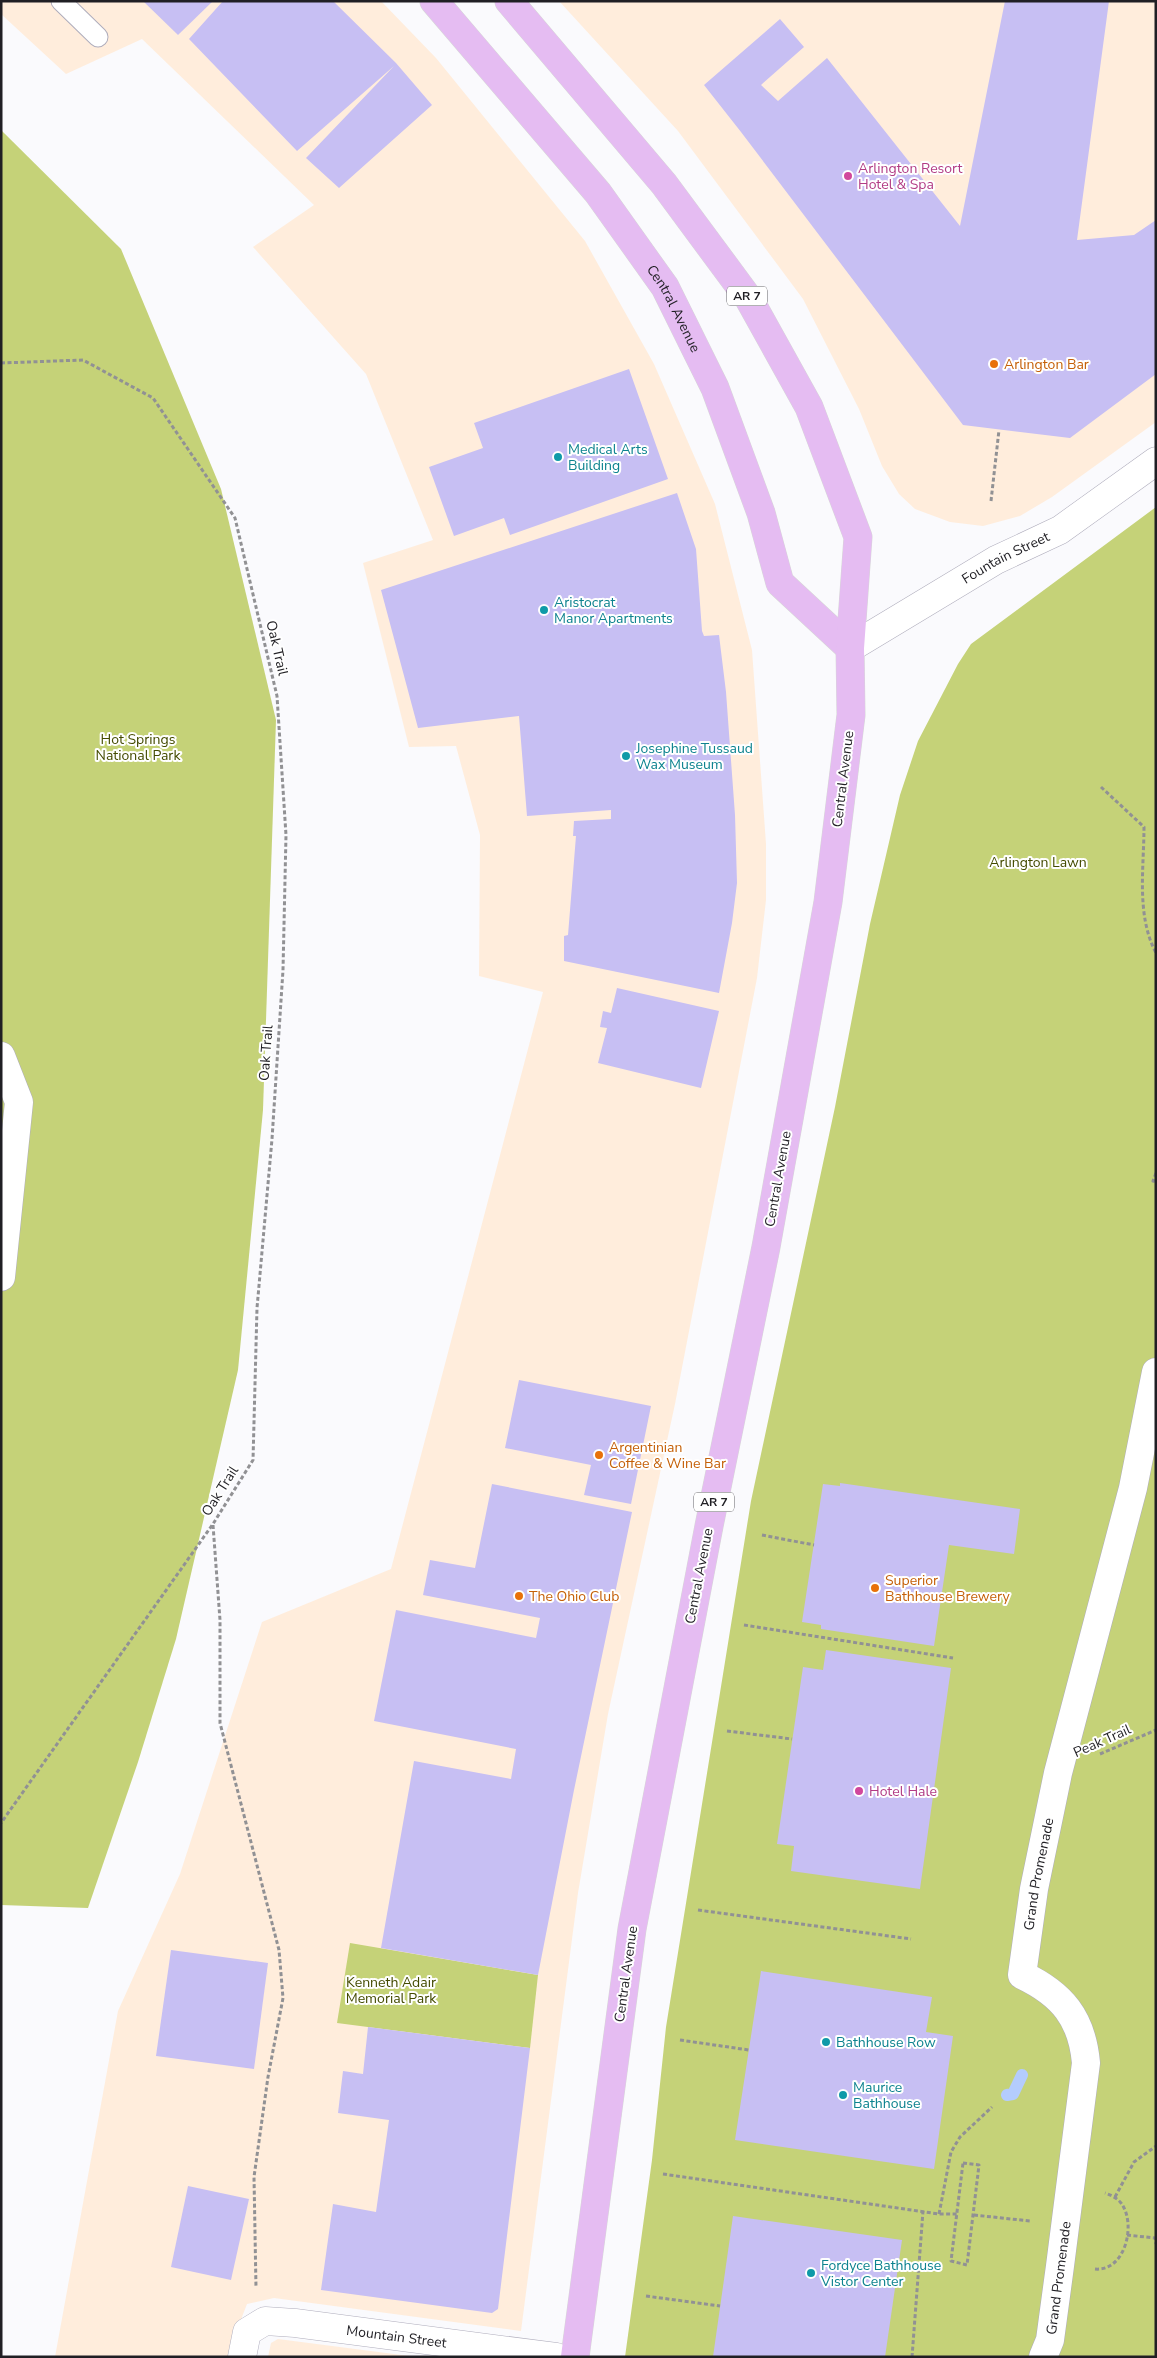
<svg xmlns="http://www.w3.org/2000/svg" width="1157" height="2358" viewBox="0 0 1157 2358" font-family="'Nunito Sans',sans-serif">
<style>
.commercial{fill:#ffeddc}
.green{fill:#c5d278}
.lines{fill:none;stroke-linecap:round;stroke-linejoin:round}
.stream{stroke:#b4ccfd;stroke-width:12}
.building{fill:#c7bff3}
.service-casing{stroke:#afadbc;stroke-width:21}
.pedestrian-casing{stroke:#afadbc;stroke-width:29}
.minor-casing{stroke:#afadbc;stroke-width:29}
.primary-casing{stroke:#d7d7d8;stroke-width:29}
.path{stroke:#919194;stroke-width:3;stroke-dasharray:4 2.5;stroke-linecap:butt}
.service{stroke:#fff;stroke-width:19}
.pedestrian{stroke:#fff;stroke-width:28}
.minor{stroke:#fff;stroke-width:28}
.primary{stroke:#e5bcf2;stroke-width:28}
.hotel-dot{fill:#d1479c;stroke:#fff;stroke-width:2}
.food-dot{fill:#e8710a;stroke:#fff;stroke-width:2}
.culture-dot{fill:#0f9aa8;stroke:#fff;stroke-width:2}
.labels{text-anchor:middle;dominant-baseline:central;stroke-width:4;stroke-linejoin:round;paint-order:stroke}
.shield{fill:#fff;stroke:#636266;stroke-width:1}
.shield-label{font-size:12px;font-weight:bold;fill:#201f24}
.hotel-label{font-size:14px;fill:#b23c85;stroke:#fff;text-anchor:start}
.street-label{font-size:14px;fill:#201f24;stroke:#fff}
.food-label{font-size:14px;fill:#c56008;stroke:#fff;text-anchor:start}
.culture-label{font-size:14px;fill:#0d838f;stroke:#fff;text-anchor:start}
.park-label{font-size:14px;fill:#444b00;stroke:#fff}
</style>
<rect width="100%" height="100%" fill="#fafafd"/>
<g class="commercial">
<path d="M1,1H381L436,58L585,241L654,364L715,504L752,650L766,844V900L757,978L675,1404L608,1714L578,1893L521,2331L274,2298L247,2304L237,2330L230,2357H55L118,2011L180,1874L262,1622L391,1569L543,992L479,976L480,835L456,746L409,747L363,563L433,540L366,374L253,247L314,205L142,39L66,74L1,14Z"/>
<path d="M559,1H1156V422L1052,497L1020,516L983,526L950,522L915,509L899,494L882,466L859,409L803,299L678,131Z"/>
<path d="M278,2339L417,2357H268L271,2343Z"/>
</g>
<g class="green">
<path d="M1,130L121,249L221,489L276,720L263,1110L238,1370L176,1639L138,1762L88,1908L1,1905Z"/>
<path d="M1156,507V2357H625L652,2160L666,2027L751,1501L835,1107L870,924L900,795L918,741L958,664L971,644Z"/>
<path d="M350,1943L538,1975L530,2048L337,2023Z"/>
</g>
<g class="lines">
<path class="stream" d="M1007,2095L1013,2094L1022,2075"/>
</g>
<g class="building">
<path d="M143,1H213L178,35Z"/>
<path d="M223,1H333L396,63L432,105L339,188L306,158L394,66L297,151L189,39Z"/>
<path d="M1005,1H1109L1077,240L1134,235L1156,220V374L1070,438L963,425L741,132L704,85L780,19L804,47L761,85L778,101L827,58L960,226Z"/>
<path d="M629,369L668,479L510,535L504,518L454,536L429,467L483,448L474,423Z"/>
<path d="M677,493L696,549L702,631L704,636L719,635L726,692L735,815L737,883L732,923L719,993L564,961V936L568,935L576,836H573L574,821L611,819V810L527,816L519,716L418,728L381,590Z"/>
<path d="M617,988L719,1011L701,1088L598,1063L607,1028L600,1027L603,1011L611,1013Z"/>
<path d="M519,1380L651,1406L631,1504L584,1495L591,1465L505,1448Z"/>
<path d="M840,1483L1020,1509L1014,1554L949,1545L934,1646L821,1629V1625L802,1622L823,1484L840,1486Z"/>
<path d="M492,1484L632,1512L574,1790L538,1975L381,1948L414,1761L511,1779L516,1749L374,1721L396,1610L536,1638L540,1618L423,1595L430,1560L475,1568Z"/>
<path d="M826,1650L951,1668L920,1889L791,1871L794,1846L777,1844L803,1667L823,1670Z"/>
<path d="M171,1950L268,1963L254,2069L156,2056Z"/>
<path d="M761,1971L932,1997L926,2032L953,2036L934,2169L735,2140Z"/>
<path d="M368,2027L530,2048L498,2309L492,2313L321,2290L333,2204L376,2212L389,2120L338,2113L343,2071L363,2074Z"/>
<path d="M188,2186L249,2199L231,2280L171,2267Z"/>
<path d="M733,2216L902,2240L885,2357H713Z"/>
</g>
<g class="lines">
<g class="service-casing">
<path id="service" d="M61,1L98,37"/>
</g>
<g class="pedestrian-casing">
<g id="pedestrian">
<path id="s1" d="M1043,2357L1050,2340L1060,2266L1086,2063C1082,2018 1062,1994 1022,1975L1034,1889L1058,1773L1133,1488L1156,1372"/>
</g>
</g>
<g class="minor-casing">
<g id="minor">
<path id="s2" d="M850,648L996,560L1060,530L1156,461"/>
<path d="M1,1056L19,1102L1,1277"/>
<path id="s3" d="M242,2357L247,2332L265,2321L295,2323L556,2357"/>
</g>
</g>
<g class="primary-casing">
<g id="primary">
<path id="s4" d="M434,1L598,193L665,287L715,388L761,513L780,583L850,648"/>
<path d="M509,1L664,184L749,299L809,407L858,537L850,648L851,715L828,902L766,1247L709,1526L632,1929L575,2357"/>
</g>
</g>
<g class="path">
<path d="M1,363L83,360L153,398L235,518L277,696L286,835L283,970L272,1139L257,1308L253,1460L213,1524L1,1823"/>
<path d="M991,501L999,430"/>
<path d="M1101,787L1144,827C1144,868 1136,915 1156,953"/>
<path d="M1156,1173L1153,1181L1156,1182"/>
<path d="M213,1525L220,1620V1723L279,1950L283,1998L268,2077L254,2177L256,2288"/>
<path d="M762,1535L814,1545"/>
<path d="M744,1625L953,1658"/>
<path d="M727,1731L792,1739"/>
<path d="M1100,1754L1156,1730"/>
<path d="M698,1910L911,1939"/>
<path d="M680,2040L749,2050"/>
<path d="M963,2163L979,2165L967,2265L951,2261Z"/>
<path d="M663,2174L939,2214H957"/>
<path d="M1115,2197L1134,2162L1156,2146"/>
<path d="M939,2214L951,2152L960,2137L992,2107"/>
<path d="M974,2215L1030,2221"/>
<path d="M1127,2235L1155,2238L1156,2244"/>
<path d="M1095,2269C1125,2272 1137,2224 1121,2203C1117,2198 1111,2195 1105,2193"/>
<path d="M646,2296L720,2306"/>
<path d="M912,2357L923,2211"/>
</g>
<use href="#service" class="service"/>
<use href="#pedestrian" class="pedestrian"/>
<use href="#minor" class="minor"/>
<use href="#primary" class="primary"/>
</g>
<g class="hotel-dot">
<circle cx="848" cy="176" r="5"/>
<circle cx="859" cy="1791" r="5"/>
</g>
<g class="food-dot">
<circle cx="994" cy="364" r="5"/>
<circle cx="599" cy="1455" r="5"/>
<circle cx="875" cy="1588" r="5"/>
<circle cx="519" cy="1596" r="5"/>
</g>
<g class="culture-dot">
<circle cx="558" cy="457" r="5"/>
<circle cx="544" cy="610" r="5"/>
<circle cx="626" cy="756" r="5"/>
<circle cx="826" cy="2042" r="5"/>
<circle cx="843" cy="2095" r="5"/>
<circle cx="811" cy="2273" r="5"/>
</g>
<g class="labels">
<g class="shield">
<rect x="727" y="286.5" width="40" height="19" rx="4"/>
<rect x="694" y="1492.5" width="40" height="19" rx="4"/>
</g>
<g class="shield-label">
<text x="747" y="296">AR 7</text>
<text x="714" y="1502">AR 7</text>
</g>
<g class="hotel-label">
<text x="858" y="168">Arlington Resort<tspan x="858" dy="16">Hotel &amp; Spa</tspan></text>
<text x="869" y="1791">Hotel Hale</text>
</g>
<g class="street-label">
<text stroke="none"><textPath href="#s4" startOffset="391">Central Avenue</textPath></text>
<text stroke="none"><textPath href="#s2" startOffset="180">Fountain Street</textPath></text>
<text transform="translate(277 648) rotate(77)">Oak Trail</text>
<text transform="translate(843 779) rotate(-83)">Central Avenue</text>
<text transform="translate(266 1053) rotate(-86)">Oak Trail</text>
<text transform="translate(778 1179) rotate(-80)">Central Avenue</text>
<text transform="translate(220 1491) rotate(-58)">Oak Trail</text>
<text transform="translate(699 1576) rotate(-79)">Central Avenue</text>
<text transform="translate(1102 1741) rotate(-24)">Peak Trail</text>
<text stroke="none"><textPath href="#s1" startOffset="515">Grand Promenade</textPath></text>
<text transform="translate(626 1974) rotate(-82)">Central Avenue</text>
<text stroke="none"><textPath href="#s1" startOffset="81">Grand Promenade</textPath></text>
<text stroke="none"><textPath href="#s3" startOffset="179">Mountain Street</textPath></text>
</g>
<g class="food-label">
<text x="1004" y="364">Arlington Bar</text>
<text x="609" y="1447">Argentinian<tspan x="609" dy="16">Coffee &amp; Wine Bar</tspan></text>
<text x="885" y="1580">Superior<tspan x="885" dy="16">Bathhouse Brewery</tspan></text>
<text x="529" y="1596">The Ohio Club</text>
</g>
<g class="culture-label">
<text x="568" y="449">Medical Arts<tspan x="568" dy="16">Building</tspan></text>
<text x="554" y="602">Aristocrat<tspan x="554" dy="16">Manor Apartments</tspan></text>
<text x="636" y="748">Josephine Tussaud<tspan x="636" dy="16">Wax Museum</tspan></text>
<text x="836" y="2042">Bathhouse Row</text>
<text x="853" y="2087">Maurice<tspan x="853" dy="16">Bathhouse</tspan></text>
<text x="821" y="2265">Fordyce Bathhouse<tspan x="821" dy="16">Vistor Center</tspan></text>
</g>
<g class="park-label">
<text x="138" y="739">Hot Springs<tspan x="138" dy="16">National Park</tspan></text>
<text x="1038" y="862">Arlington Lawn</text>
<text x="391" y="1982">Kenneth Adair<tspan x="391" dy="16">Memorial Park</tspan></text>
</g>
</g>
<rect width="1157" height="2358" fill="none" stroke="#201f24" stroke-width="5"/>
</svg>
